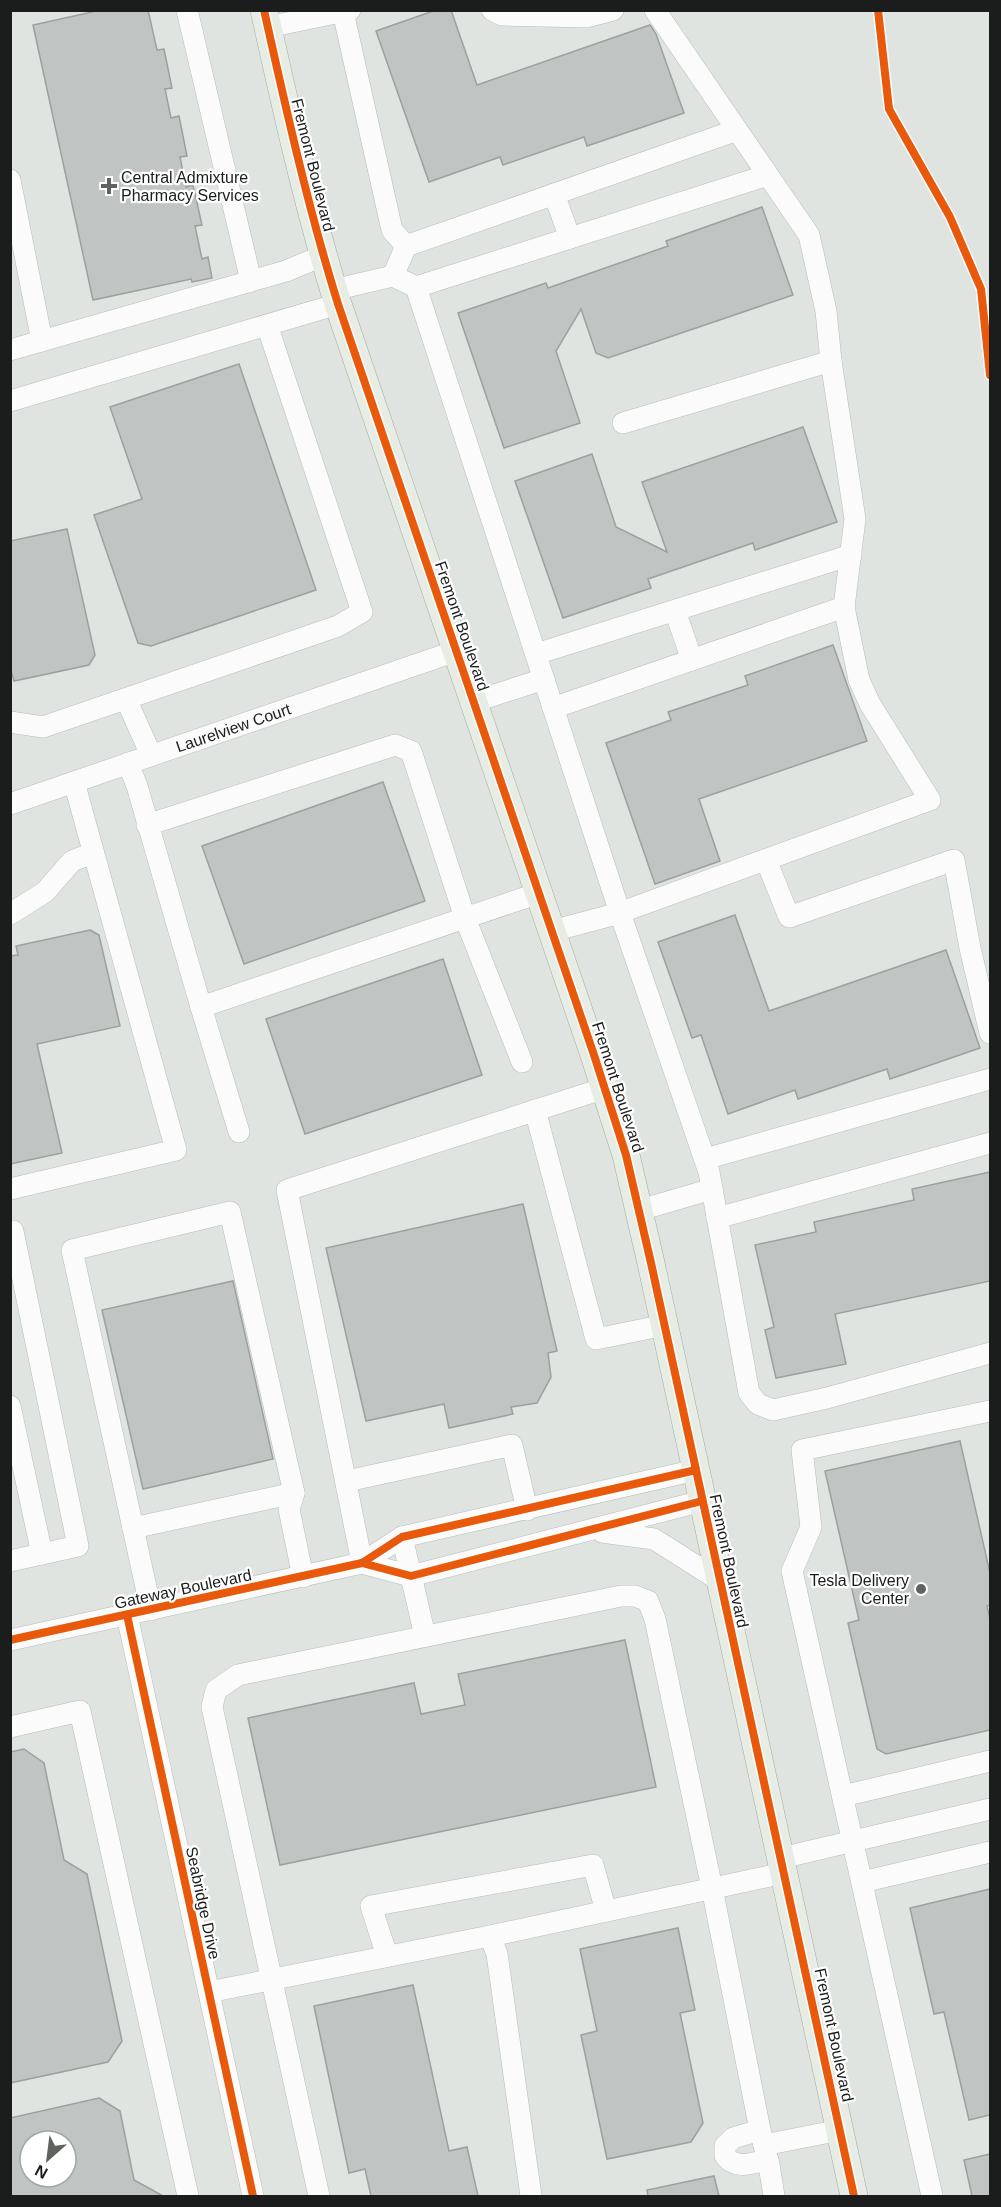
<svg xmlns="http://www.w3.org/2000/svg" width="1001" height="2207" viewBox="0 0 1001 2207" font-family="Helvetica,sans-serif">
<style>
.building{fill:#c0c5c3;stroke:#9ca09e;stroke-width:1.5;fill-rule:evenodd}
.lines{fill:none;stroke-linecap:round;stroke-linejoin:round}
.minor-casing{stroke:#b9bdba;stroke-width:22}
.major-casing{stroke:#a2ae9f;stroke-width:28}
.minor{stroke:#fafbfa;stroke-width:21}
.major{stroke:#e7ece4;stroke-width:27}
.cycleway-casing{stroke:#fff;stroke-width:11}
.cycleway{stroke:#e8590c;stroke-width:8}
.poi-dot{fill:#5f6360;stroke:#fff;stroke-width:2}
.labels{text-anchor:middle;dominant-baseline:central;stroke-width:4.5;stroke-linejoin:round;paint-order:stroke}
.street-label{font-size:16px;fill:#1a1d1b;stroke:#fff}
.poi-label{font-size:16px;fill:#1a1d1b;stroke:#fff;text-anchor:start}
</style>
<rect width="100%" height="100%" fill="#dfe4e1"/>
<g class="building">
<path d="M101,10H148L157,50L164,49L172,88L165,89L171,118L179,116L187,156L180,157L186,187L193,185L202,225L195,226L202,259L208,257L212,278L192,282L191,279L93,300L33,25Z"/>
<path d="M436,10H451L477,85L650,25L656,34L684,113L587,146L584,137L503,165L500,157L429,182L376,31Z"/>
<path d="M762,207L793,295L608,358L596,353L581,309L556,351L580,423L504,448L458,313L546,283L548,288L668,246L666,241Z"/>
<path d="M239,364L316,590L151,646L138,643L94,515L142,499L110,407Z"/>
<path d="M803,427L837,522L755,550L753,543L648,579L651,588L563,618L515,481L592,454L616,527L667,552L642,482Z"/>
<path d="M67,529L95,655L89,665L14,681L10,667V541Z"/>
<path d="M833,645L867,741L699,799L720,861L655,884L606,743L671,720L668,712L748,685L745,676Z"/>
<path d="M383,782L425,901L244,964L202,846Z"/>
<path d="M735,915L769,1011L946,950L980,1048L890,1079L887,1069L798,1099L795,1090L728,1114L701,1035L692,1038L658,942Z"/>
<path d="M90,930L99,935L120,1026L37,1044L62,1153L10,1164V956L18,955L16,946Z"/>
<path d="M443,959L482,1075L305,1134L266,1019Z"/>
<path d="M990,1172V1281L835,1314L846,1364L776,1378L765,1330L774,1327L755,1245L816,1232L814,1222L914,1200L912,1189Z"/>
<path d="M523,1204L557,1351L548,1353L551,1377L537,1403L511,1407L513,1414L449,1428L444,1404L366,1421L326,1248Z"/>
<path d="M233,1281L273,1459L143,1489L102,1310Z"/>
<path d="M960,1441L990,1573V1605L987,1606L990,1619V1730L886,1754L877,1749L848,1623L859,1620L825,1471Z"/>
<path d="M625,1640L656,1787L280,1865L248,1718L414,1683L421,1714L465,1705L458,1674Z"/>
<path d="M24,1749L44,1763L64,1860L87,1874L122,2041L108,2062L10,2083V1752Z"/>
<path d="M990,1889V2115L969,2120L944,2012L934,2014L910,1908Z"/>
<path d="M678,1928L695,2010L680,2013L703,2123L691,2142L607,2159L581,2035L597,2031L580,1949Z"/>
<path d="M413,1985L449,2151L467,2147L478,2196H371L365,2169L349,2173L314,2006Z"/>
<path d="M99,2098L120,2111L134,2180L163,2196H10V2118ZM30,2141H66V2177H30Z"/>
<path d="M990,2154V2196H972L964,2160Z"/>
<path d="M714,2176L719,2196H648L647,2190Z"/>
</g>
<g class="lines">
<g class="minor-casing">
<g id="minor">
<path d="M187,10L251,281"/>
<path d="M492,10L502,15L586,17L613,10"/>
<path d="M343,12L392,230L406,246"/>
<path d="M268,27L350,10"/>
<path d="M10,180L42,341"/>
<path d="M554,194L570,238"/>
<path d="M393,276L406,246L737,130"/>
<path d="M416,287L620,913L709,1172L749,1393L758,1404L773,1410L827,1398L990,1353"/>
<path d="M333,290L393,276L416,287L768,175"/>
<path d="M10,350L286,271L322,256"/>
<path d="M10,401L338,304"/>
<path d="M623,423L831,361"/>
<path d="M675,611L692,660"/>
<path d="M536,654L851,555"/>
<path d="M126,699L151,755"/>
<path d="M473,702L544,679"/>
<path d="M553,708L844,607L855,519L831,361L826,311L809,235L655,10"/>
<path d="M10,722L43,727L338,626L362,612L267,325"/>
<path d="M128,763L137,786L201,1007L539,893"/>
<path id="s1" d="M10,804L456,651"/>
<path d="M147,825L395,745L411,751L465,918L522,1062"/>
<path d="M766,860L789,917L954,860L970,948L990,1033"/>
<path d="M10,914L45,892L72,861L93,853"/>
<path d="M552,931L616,914L930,800L870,704L859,680L844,607"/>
<path d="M201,1007L239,1132"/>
<path d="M535,1110L596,1339L665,1325"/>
<path d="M705,1159L990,1079"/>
<path d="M10,1189L176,1150L74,782"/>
<path d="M640,1210L712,1189"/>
<path d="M717,1218L990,1143"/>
<path d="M10,1231H13L78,1546L10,1561"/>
<path d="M10,1406L42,1554"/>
<path d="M347,1481L512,1445L527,1510"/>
<path d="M133,1528L294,1493"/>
<path d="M602,1532L654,1539L720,1581"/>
<path d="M402,1537L425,1636"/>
<path d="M362,1563L287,1190L605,1088"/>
<path d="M362,1563L411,1576L702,1501"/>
<path d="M151,1610L72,1250L230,1212L294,1493L289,1509L303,1577"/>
<path d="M127,1615L253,2196"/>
<path d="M10,1640L362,1563L402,1537L696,1470"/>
<path d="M10,1727L80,1711L188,2196"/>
<path d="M843,1796L990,1761"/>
<path d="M781,1858L990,1809"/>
<path d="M862,1882L990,1852"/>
<path d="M387,1956L371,1906L593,1865L606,1911"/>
<path d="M209,1992L490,1936"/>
<path d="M760,2130L733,2138L725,2146V2156C736,2170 753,2163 768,2160"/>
<path d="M764,2145L840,2130"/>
<path d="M319,2196L212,1707L216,1690L238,1675L621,1596H635L648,1601L655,1619L712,1888L760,2130L769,2165L774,2196"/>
<path d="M531,2196L497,1954L490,1936L784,1873"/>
<path d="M932,2196L792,1571L811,1527L802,1450L990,1411"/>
</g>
</g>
<g class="major-casing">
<path id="major" d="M264,10C286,109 308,208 338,304L594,1055L626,1155L651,1263L854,2196"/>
</g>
<use href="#minor" class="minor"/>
<use href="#major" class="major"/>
<g class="cycleway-casing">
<g id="cycleway">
<path d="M264,10C286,109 308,208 338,304L594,1055L626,1155L651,1263L854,2196"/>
<path d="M878,10L889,109L950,217L981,289L990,375"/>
<path d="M362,1563L411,1576L702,1501"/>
<path d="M127,1615L253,2196"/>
<path d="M10,1640L362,1563L402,1537L696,1470"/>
</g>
</g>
<use href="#cycleway" class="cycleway"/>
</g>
<g class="poi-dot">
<path d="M106 177h6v6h6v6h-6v6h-6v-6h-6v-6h6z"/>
<circle cx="921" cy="1589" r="6"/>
</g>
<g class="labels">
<g class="street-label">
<text transform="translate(313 165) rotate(76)">Fremont Boulevard</text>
<text transform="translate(462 626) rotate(71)">Fremont Boulevard</text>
<text stroke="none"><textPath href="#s1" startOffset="236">Laurelview Court</textPath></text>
<text transform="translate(618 1087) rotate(72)">Fremont Boulevard</text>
<text transform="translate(729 1561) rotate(78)">Fremont Boulevard</text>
<text transform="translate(183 1589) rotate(-12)">Gateway Boulevard</text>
<text transform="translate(203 1903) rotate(78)">Seabridge Drive</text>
<text transform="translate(834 2035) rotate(78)">Fremont Boulevard</text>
</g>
<g class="poi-label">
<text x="121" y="177">Central Admixture<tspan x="121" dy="18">Pharmacy Services</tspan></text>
<text x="909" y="1580" text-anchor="end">Tesla Delivery<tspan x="909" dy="18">Center</tspan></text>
</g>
</g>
<rect width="1001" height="2207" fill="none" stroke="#1a1d1b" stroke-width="24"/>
<g transform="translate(48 2159) rotate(208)"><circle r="28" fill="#ffffff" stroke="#a3a5a4" stroke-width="1.5"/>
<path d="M0-4.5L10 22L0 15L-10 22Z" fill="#5f6360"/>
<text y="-9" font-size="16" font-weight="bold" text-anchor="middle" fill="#1a1d1b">N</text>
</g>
</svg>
